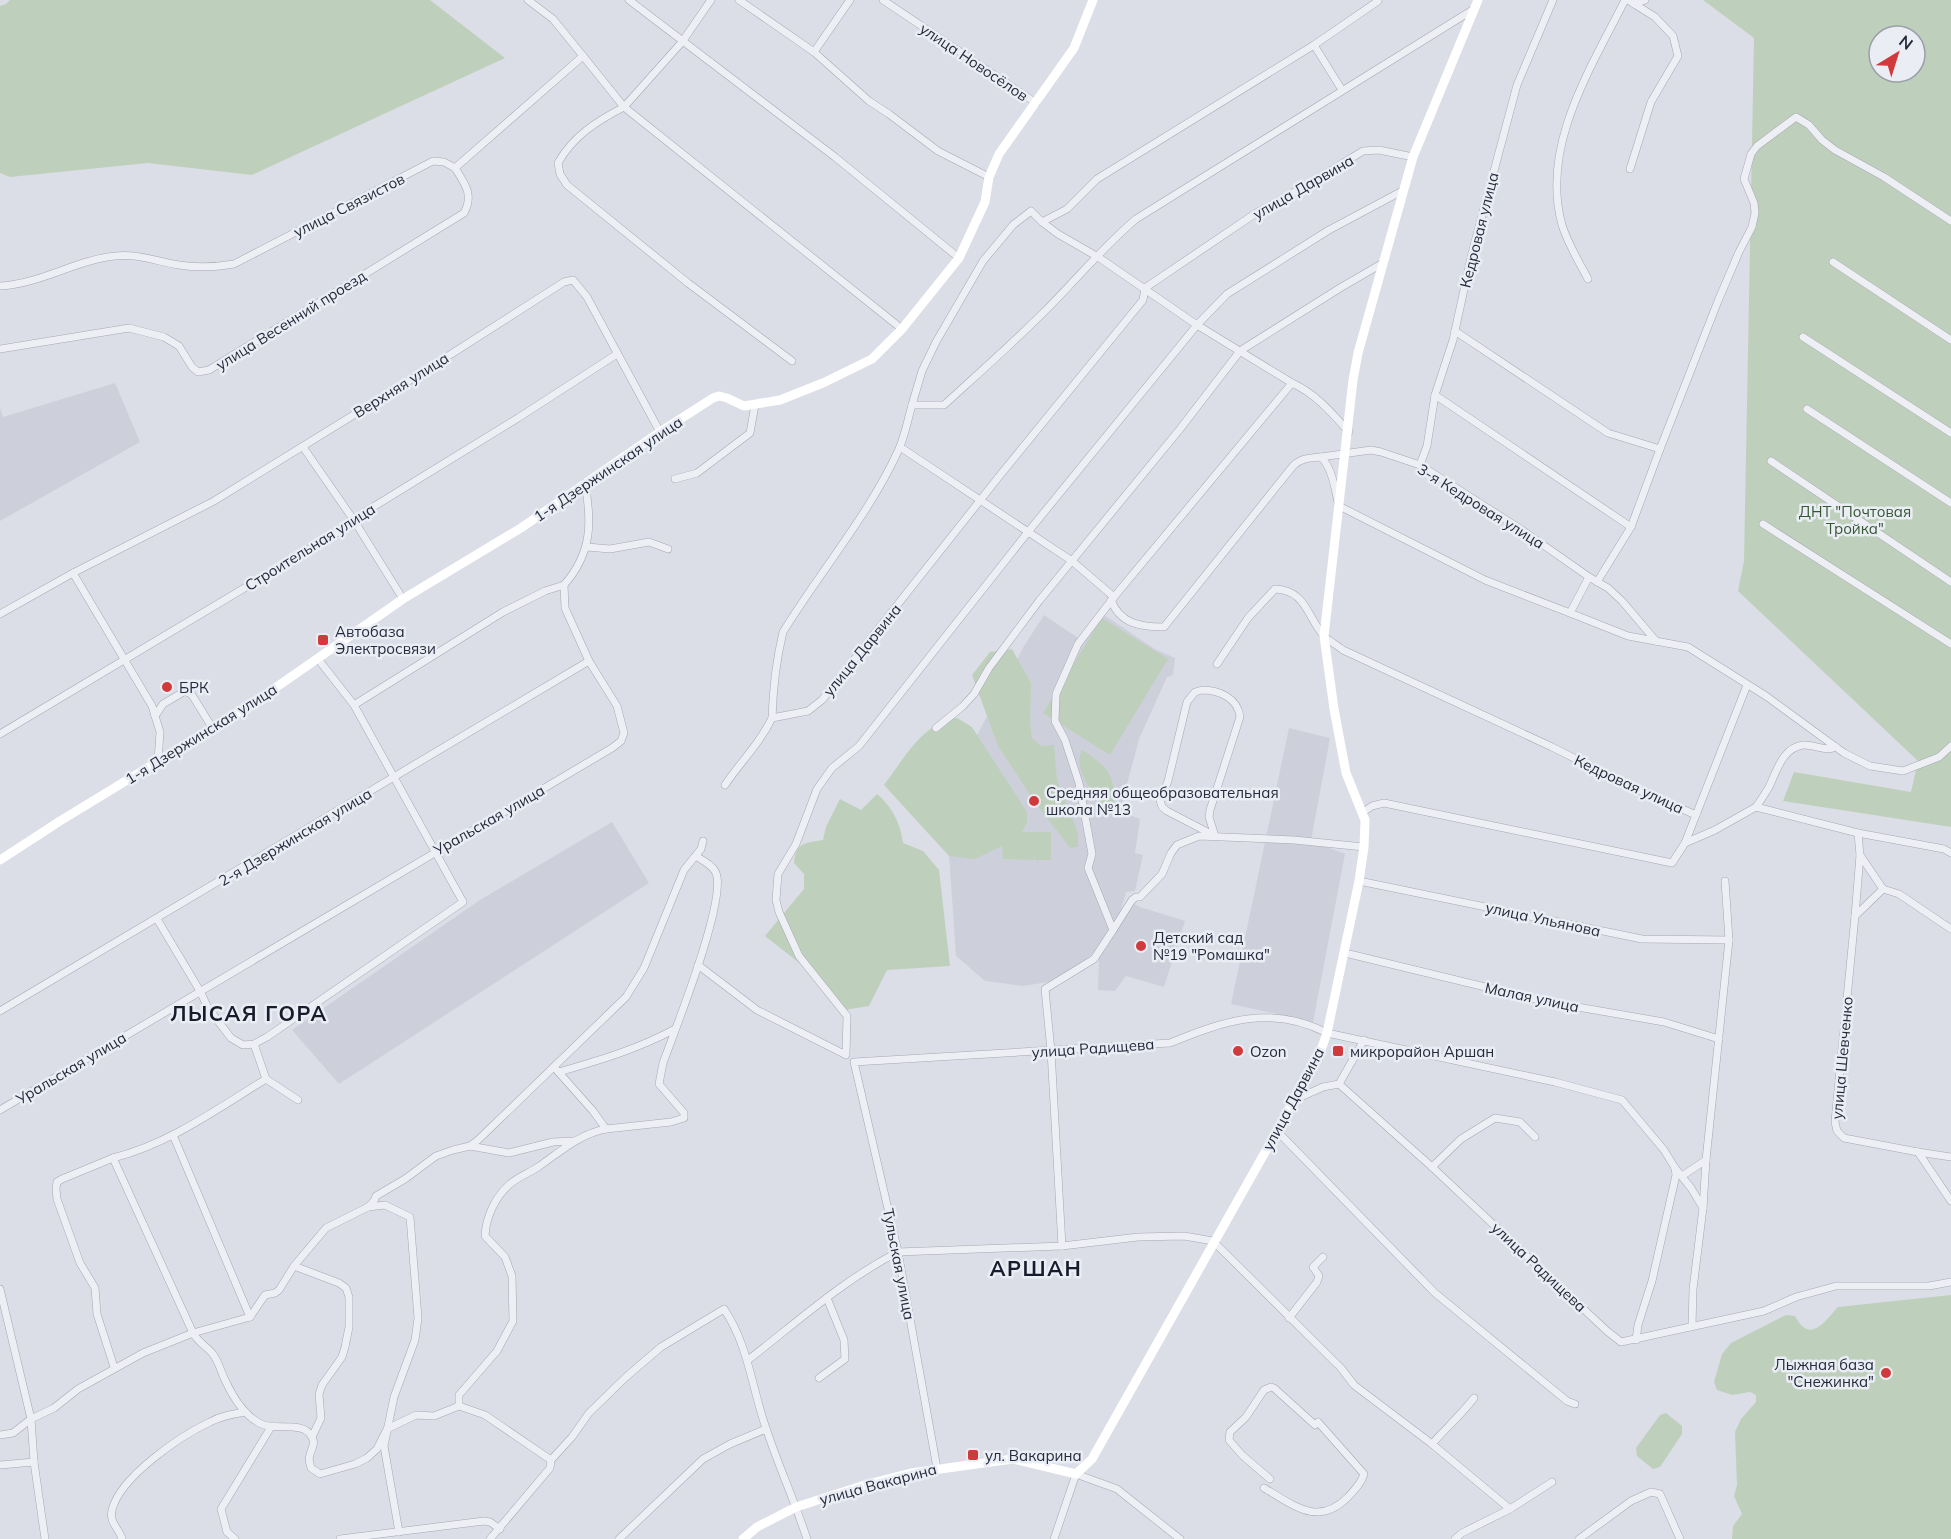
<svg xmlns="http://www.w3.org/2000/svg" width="1951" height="1539" viewBox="0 0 1951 1539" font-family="Mulish,sans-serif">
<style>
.built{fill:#cdd0db}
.green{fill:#bed0bc;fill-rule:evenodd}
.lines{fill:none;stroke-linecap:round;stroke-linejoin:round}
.street-casing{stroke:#a4a8b3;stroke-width:8}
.street{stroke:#eeeff4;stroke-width:7}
.secondary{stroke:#fff;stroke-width:9}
.poi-dot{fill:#d03a3c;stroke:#eaedf4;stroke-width:2}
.labels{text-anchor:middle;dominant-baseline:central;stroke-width:5;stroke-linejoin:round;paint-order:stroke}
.street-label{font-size:15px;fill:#252a3c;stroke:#eaedf4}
.park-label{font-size:15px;fill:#345832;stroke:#eaedf4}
.poi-label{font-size:15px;fill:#252a3c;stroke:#eaedf4;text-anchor:start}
.district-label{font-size:21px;font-weight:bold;letter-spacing:1.5px;fill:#171b2c;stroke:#eaedf4}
</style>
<rect width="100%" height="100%" fill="#dbdee6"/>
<g class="built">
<path d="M115,383L140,442L0,521V408L3,417Z"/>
<path d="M1044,615L1084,642L1104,615L1155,649L1175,658L1173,675L1167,677L1139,739L1121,807L1132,816L1140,819L1135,853L1143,855L1135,891L1126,892L1121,909L1110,930L1096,950L1076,969L1055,981L1023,986L985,981L956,956L945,796L1024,646Z"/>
<path d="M1289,728L1330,738L1311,841L1345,854L1313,1022L1231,1004Z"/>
<path d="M612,822L649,883L339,1084L292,1030L480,900Z"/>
<path d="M1132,903L1140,907L1185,921L1164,987L1126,976L1115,991L1098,990L1099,956Z"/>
</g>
<g class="green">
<path d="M10,0H430L505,58L252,175L148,163L10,177L0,173V6L6,4Z"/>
<path d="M1703,0H1951V827L1783,801L1794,772L1911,792L1918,761L1738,591L1744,561L1754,38ZM1879,36H1915V72H1879Z"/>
<path d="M1102,618L1168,659L1110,755L1043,713Z"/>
<path d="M1012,649L1031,683L1030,722L1032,738L1041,746L1054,745L1057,780L1078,833V847L1070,848L1037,805L998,746L972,675L990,652Z"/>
<path d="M957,718L972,727L1027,812V823L1022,832H1051V860H1035V852L1034,860L1003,859L1002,846L975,859L949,856L884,785C903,760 924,721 957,718Z"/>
<path d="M1082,750C1106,765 1116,775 1114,805L1104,807C1093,792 1072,769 1082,750Z"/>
<path d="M877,794C891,805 901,824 903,843L923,851L939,870L950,966L887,970L869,1006L844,1010L816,976L765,936L804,889V874L794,863C796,842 805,843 823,840L826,827L840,799L861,810Z"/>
<path d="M1951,1295V1539H1732L1733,1526L1742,1514L1734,1496L1737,1485L1735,1432L1741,1419L1756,1402V1395L1750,1392L1732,1395L1717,1390L1714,1382L1722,1354L1731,1343L1786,1315L1795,1316C1810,1345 1825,1321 1838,1307Z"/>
<path d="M1666,1413L1682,1426V1434L1660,1467L1653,1469L1637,1456L1636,1448L1660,1415Z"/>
</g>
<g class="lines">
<g class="street-casing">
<g id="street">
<path d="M629,0L835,157L959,258"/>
<path d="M711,0L682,42L624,107L902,329"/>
<path d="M739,0L814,52L869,101L889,114L938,151L989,177"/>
<path d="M883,0L1036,103"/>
<path d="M1628,0L1655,17L1673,36L1678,56L1651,102L1630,169"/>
<path d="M1634,4L1645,0"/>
<path d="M1314,45L1342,90"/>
<path d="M814,52L850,0"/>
<path d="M583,56L624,107C597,121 573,136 558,163L560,174L567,185L688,283L792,361"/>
<path d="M1413,157L1379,150L1363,151L1307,185L1256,213L1145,288L1143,300L1001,474L822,700L808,711L772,718C773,689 776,661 783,632C821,570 869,515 899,449C905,435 908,419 912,405H944C978,374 1013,343 1045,311C1076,280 1103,247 1136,219L1474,9"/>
<path d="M1042,222L1067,209L1097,179L1314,45L1378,1"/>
<path d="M1833,262L1951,340"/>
<path d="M1588,279C1579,262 1568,244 1562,225C1540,146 1591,68 1625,0"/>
<path d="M0,286C40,284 76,260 115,256C137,253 158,262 179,265C197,268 216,267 234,264L433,161L444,162L455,168L583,56L553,19L528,0"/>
<path d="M1455,331L1608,433L1660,449"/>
<path d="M1803,337L1951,433"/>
<path d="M0,349L129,328L164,337L179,346L192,367L198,372L209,370L464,213C474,195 465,184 455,168"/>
<path d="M1435,395L1631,527"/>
<path d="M912,405L922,371L936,342L983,261L1013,225L1031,211L1042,222L1058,234L1098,257L1197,325L1292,383C1316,394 1331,412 1349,432"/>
<path d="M1807,409L1951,503"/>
<path d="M303,447L355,522L403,599"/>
<path d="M900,447L1072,561L1114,597L1078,644L1056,694L1055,721L1065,740L1079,783L1092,854L1088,868L1113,930L1132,900L1136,897H1140L1162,874L1171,853L1177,845L1199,836L1294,840L1364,847"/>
<path d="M1321,457L1371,450L1381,452L1420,465L1522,530L1589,577L1608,588L1622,601L1656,641"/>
<path d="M1771,461L1951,582"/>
<path d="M1420,465L1427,446L1435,395L1453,340L1472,253L1517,85L1553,0"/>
<path d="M675,479L697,473L750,433L755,405"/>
<path d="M1763,524L1951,644"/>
<path d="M587,547L610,549L649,542L668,549"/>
<path d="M73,573L214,501L420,374L564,282L573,280L587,297L660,432"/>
<path d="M1597,582L1631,527L1660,449L1718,301L1739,252L1752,227L1755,213L1754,203L1744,179L1751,154L1757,146L1796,117L1809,125L1822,140L1835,150L1884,177L1951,221"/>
<path d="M564,585C592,553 592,523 585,483"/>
<path d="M1114,597L1292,383"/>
<path d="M1111,600C1120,624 1141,627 1164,627L1293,466C1301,458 1310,458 1321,457C1333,469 1335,491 1339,506L1485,580L1570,613L1589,577"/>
<path d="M1570,613L1628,636L1688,647L1766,696L1844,753L1870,766L1903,771L1939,757L1951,746"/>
<path d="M0,614L73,573L152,706L160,732L158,761"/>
<path d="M1217,664L1248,618L1275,589C1306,590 1307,617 1324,636C1329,641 1337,645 1343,650L1552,747L1634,788L1696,815"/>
<path d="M1202,690C1219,690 1238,698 1240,717L1210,810L1209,817L1215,836L1167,811L1162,807L1160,800L1168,781L1187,702L1195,692Z"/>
<path d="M155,716L163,704L185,691L192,695L213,729"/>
<path d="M936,728L963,706L974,694L989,668L1039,601L1180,429L1240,351L1340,288L1383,263"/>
<path d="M0,734L355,522L365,512L518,418L617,354"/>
<path d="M725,785C741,761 759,745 772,718"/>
<path d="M1756,807C1761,800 1765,794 1769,787C1777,771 1782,748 1803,745C1814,744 1825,752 1836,747"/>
<path d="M1362,813L1372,806L1384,803L1672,863L1685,843L1747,685"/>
<path d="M1858,833L1860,855L1883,889L1899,894L1951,929"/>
<path d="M1685,843L1715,830L1756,807L1858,833L1944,849L1951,853"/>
<path d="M1359,881L1642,939L1729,940"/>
<path d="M1883,889L1855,916L1835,1122L1837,1131L1844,1138L1918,1152L1951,1201"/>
<path d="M1855,916L1860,855"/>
<path d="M157,919L200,991L208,1008L231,1038L243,1045L254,1044L267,1037L463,902L354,705L318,659"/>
<path d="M1345,953L1543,1001L1664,1022L1719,1039"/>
<path d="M698,965L757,1010L846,1055L847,1016L799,956L779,912L776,900L778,874L796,844L817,789L832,768L859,746L1028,532L1197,325L1227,294L1329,230L1404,190"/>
<path d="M0,1011L589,661"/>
<path d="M254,1044L266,1079"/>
<path d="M554,1067L593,1111L606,1129L671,1122L684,1118V1113L659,1084L663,1063C675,1030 727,900 716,873C713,865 703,861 696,856"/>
<path d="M559,1072C600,1060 638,1049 675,1029"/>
<path d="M1339,1084L1432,1167L1607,1331L1621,1342L1764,1311L1796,1297L1836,1286H1929L1951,1282"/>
<path d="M298,1100L266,1079C217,1109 169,1144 113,1158L193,1333C198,1342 206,1346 212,1353C219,1361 221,1373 226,1382C233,1397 245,1416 261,1424C276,1431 303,1420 312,1437C316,1444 311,1449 310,1455C308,1459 310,1464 311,1468L320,1474L355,1464L367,1458L377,1449L387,1429L416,1415L434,1416L459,1406L485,1415L551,1460"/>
<path d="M1294,1100L1323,1087L1339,1084L1364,1040"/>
<path d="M0,1110L612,748L621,741L624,733L617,706L589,661L565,608L564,585L545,591L503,612L354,705"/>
<path d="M1277,1131L1435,1293L1567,1401L1575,1404"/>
<path d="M173,1135L250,1317"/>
<path d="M470,1146L509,1153L553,1142L574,1141"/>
<path d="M1918,1152L1951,1157"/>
<path d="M113,1158L62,1179L57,1182L56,1189L57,1199L80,1263L95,1288L97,1314L114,1367"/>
<path d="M1432,1167L1461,1139L1495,1118L1520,1122L1535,1137"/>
<path d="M1675,1168L1691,1188L1703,1208L1693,1289L1692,1326"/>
<path d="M1682,1176L1706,1160"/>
<path d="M368,1207L385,1205L410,1217L418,1318L415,1340L394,1397L384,1446L399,1532"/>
<path d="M1703,1208L1706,1160L1729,940L1725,881"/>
<path d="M1062,1246L1051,1051L1045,989L1094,959L1113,930"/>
<path d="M294,1266L339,1283L346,1288L349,1297V1327L345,1347L342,1357L322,1385L319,1394L321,1418L312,1437"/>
<path d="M0,1289L31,1419L34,1462L45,1539"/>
<path d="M1289,1318L1317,1282L1319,1276L1313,1267L1323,1257"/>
<path d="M748,1360C796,1323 843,1280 898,1252L1062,1246L1138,1237L1184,1236L1213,1241L1341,1368L1354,1385L1432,1444L1510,1509L1462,1533L1455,1539"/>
<path d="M819,1378L845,1359L844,1340L827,1298"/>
<path d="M459,1406V1395L497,1351L513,1321L512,1276L505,1257L485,1236C486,1217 495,1197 510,1184C518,1177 529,1173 538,1167C560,1152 579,1134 606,1129"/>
<path d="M0,1435L13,1433L31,1419L54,1408L78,1389L143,1353L193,1333L250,1317L265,1295L275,1293L279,1290L294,1266L326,1228L368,1207L374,1201L376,1196L405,1179L436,1156L453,1150L470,1146L478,1140L626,997L644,968L684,870L701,849L703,841"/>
<path d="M1432,1444C1446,1428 1461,1415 1474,1398"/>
<path d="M0,1465L34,1462"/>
<path d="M937,1468L898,1252L854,1062L1170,1043C1224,1021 1271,1004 1327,1033L1555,1082L1622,1100L1664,1150L1675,1168L1676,1175L1652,1281L1638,1325L1636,1340"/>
<path d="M1270,1479L1242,1455L1229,1440L1230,1432L1246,1417L1264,1390L1271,1387L1274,1388L1315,1425"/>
<path d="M1264,1488C1295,1506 1318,1527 1348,1497C1355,1489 1361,1484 1364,1474L1318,1422"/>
<path d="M1510,1509L1552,1482"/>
<path d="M122,1539C119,1528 109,1523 112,1510C120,1477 180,1436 210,1422C221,1416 233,1414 245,1412"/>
<path d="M235,1539L227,1532L221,1509L271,1427"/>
<path d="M340,1539L484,1521L490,1522L500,1529"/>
<path d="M490,1539L550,1468L551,1460L572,1437L589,1413L626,1377L661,1347L724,1309C749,1346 752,1390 767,1431C779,1467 795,1502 807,1539"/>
<path d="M619,1539L703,1459L730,1444L766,1429"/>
<path d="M1054,1539L1076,1474L1117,1489L1180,1539"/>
<path d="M1579,1539L1631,1501L1651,1492L1660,1494L1680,1539"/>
</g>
</g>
<use href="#street" class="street"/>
<g class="secondary">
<path d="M0,860L60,821L252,704L403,599L521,528L660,432L713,398L719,396L727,398L744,406L780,400L823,383L872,359L902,329L959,258L985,202L989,177L999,154L1074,48L1093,0"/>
<path d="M743,1539L757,1527L796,1507L868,1484L911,1473L1013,1459L1076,1474L1092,1459L1277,1131L1321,1050L1327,1033L1359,881L1364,847L1365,820L1346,773L1334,709L1324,636L1353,380L1358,353L1413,157L1478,0"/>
</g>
</g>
<g class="poi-dot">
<rect x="317" y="634" width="12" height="12" rx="3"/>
<circle cx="167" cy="687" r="6"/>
<circle cx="1034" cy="801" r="6"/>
<circle cx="1141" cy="946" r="6"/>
<circle cx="1238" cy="1051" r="6"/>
<rect x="1332" y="1045" width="12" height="12" rx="3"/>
<circle cx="1886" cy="1373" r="6"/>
<rect x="967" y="1449" width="12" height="12" rx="3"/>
</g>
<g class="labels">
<g class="street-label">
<text transform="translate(974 62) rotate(34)">улица Новосёлов</text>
<text transform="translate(1303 187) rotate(-30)">улица Дарвина</text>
<text transform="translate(349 205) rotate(-27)">улица Связистов</text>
<text transform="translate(1479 230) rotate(-76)">Кедровая улица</text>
<text transform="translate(291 320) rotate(-32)">улица Весенний проезд</text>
<text transform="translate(401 385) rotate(-32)">Верхняя улица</text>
<text transform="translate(608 469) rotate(-34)">1-я Дзержинская улица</text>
<text transform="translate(1481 506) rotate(32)">3-я Кедровая улица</text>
<text transform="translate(310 547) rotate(-32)">Строительная улица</text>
<text transform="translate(862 650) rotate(-51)">улица Дарвина</text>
<text transform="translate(201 734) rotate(-32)">1-я Дзержинская улица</text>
<text transform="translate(1629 784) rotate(25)">Кедровая улица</text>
<text transform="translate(489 820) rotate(-30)">Уральская улица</text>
<text transform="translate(295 837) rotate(-31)">2-я Дзержинская улица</text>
<text transform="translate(1543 919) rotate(12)">улица Ульянова</text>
<text transform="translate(1532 997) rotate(12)">Малая улица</text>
<text transform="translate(1093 1048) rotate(-4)">улица Радищева</text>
<text transform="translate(1842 1058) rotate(-85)">улица Шевченко</text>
<text transform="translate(71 1068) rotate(-31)">Уральская улица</text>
<text transform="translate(1293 1099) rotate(-62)">улица Дарвина</text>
<text transform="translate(899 1264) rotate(79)">Тульская улица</text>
<text transform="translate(1539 1267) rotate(43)">улица Радищева</text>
<text transform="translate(878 1484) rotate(-15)">улица Вакарина</text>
</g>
<g class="park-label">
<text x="1855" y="511">ДНТ "Почтовая<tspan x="1855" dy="17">Тройка"</tspan></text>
</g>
<g class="poi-label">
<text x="335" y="631">Автобаза<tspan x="335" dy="17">Электросвязи</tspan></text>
<text x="179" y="687">БРК</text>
<text x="1046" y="792">Средняя общеобразовательная<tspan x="1046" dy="17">школа №13</tspan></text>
<text x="1153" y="937">Детский сад<tspan x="1153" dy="17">№19 "Ромашка"</tspan></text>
<text x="1250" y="1051">Ozon</text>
<text x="1350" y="1051">микрорайон Аршан</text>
<text x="1874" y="1364" text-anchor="end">Лыжная база<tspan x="1874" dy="17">"Снежинка"</tspan></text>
<text x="985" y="1455">ул. Вакарина</text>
</g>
<g class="district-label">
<text x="249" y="1013">ЛЫСАЯ ГОРА</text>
<text x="1036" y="1268">АРШАН</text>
</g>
</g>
<g transform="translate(1897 54) rotate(38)"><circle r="28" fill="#eaedf4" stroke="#9b9faa" stroke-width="1.5"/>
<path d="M0-4.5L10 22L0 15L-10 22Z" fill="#d03a3c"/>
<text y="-9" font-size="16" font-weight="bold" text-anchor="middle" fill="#252a3c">N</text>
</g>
</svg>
